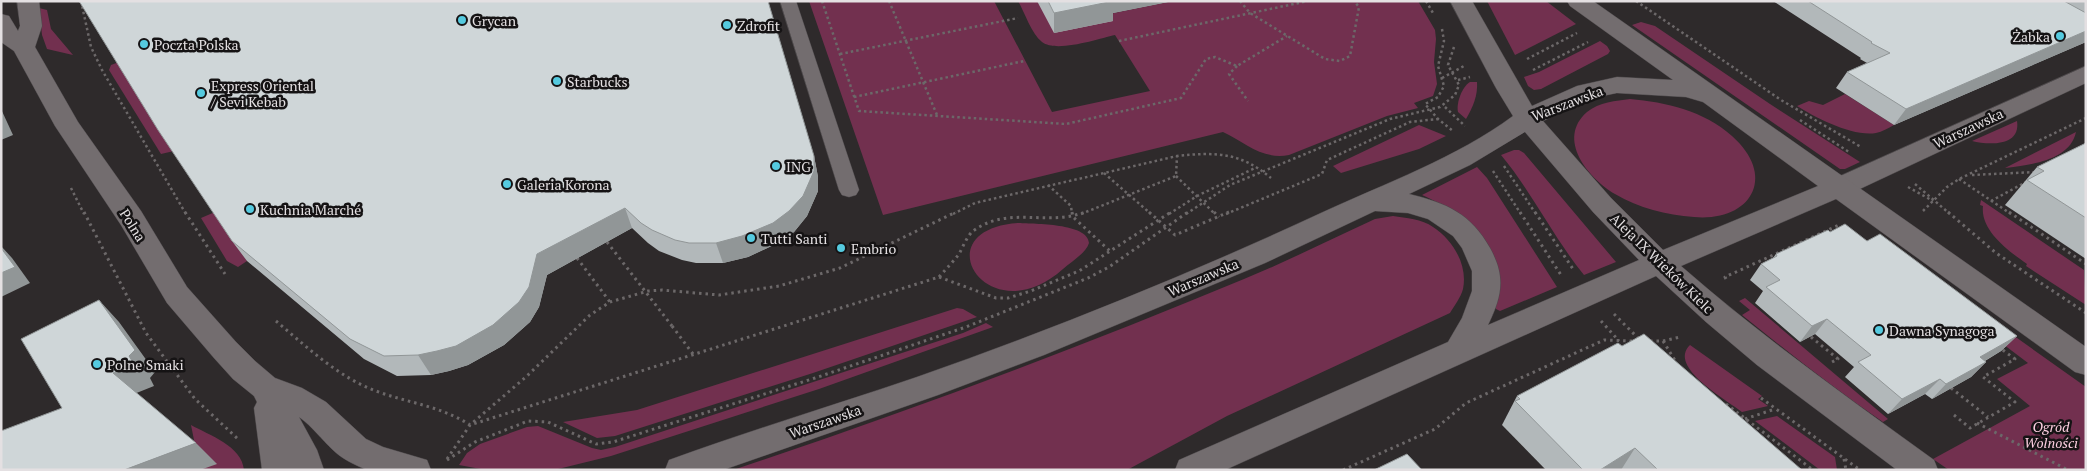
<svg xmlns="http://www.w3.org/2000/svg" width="2087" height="471" viewBox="0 0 2087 471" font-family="'PT Serif',serif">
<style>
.green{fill:#72304f}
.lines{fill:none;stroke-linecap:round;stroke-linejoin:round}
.service-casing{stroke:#4c484a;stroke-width:1}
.minor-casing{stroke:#4c484a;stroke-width:1}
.secondary-casing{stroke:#4c484a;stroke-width:1}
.path-far1{stroke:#6c6869;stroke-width:2.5;stroke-dasharray:2.5 3;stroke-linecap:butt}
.path{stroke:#6c6869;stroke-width:3;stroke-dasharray:2.5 4;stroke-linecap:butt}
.service{fill:#736d6f;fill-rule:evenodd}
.minor{fill:#736d6f;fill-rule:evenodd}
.secondary{fill:#736d6f;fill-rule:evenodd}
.path-bridge{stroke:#6c6869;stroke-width:3;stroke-dasharray:2.5 4;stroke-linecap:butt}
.wall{fill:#b2b8ba}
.shaded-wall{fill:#919697}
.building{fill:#cfd6d8;stroke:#919697}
.poi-dot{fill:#55cadf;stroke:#151314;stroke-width:2}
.labels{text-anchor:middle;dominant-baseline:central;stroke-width:5;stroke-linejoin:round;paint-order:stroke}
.poi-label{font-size:14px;fill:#e4e0e2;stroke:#151314;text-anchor:start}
.street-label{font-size:14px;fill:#e4e0e2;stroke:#151314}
.park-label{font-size:14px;font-style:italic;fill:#fdcee0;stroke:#151314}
</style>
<rect width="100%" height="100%" fill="#2e2a2b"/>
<g class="green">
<path d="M809,1H994L1052,112L1150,91L1115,35C1098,39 1056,53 1042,42C1031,33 1025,13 1018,1H1037L1109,14L1173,1H1418L1435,30L1436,39L1434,62L1437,84L1433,96L1414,103L1418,108L1387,116L1289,155C1262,160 1246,143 1223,132L883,215Z"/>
<path d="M1487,1H1546L1576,24L1515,55Z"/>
<path d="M39,8L47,10L51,29L73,55L47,49L42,35Z"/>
<path d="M1641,22L1655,26L1770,104L1860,162L1845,169H1840L1632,25Z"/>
<path d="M1600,41L1607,46L1610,51L1608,54L1541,89L1534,90L1528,86L1524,77L1539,72Z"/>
<path d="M119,62L174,151L161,154L109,70L111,65Z"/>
<path d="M1470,82H1477C1478,95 1473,107 1466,119L1458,112C1456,103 1462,87 1470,82Z"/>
<path d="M1845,94L1894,125C1888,128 1882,132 1876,133C1853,137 1816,118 1797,106L1809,101L1823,105Z"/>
<path d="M1630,99C1666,102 1704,111 1732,136C1778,177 1751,222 1694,217C1666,215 1639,208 1615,194C1588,178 1556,139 1587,112C1599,102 1616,101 1630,99Z"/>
<path d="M2017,121C2021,147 1988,145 1972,141Z"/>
<path d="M1419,125L1446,136L1419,149L1341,173L1333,166Z"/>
<path d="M2076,132C2070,161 2029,165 2005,168Z"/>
<path d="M1514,150H1519L1524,153L1616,262L1584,275C1553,237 1532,192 1501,155Z"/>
<path d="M1477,167L1487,178L1557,287L1500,311L1496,309C1495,300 1501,292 1500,283C1496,238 1460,212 1422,195Z"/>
<path d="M1981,200L2084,270L2086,305L2026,266L2027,264C2010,252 1980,231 1983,206L1980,205Z"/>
<path d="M215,212L247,261L238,267L227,261L201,218Z"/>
<path d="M1393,216C1406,218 1422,219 1433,227C1453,240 1468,265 1463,289C1461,297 1454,306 1450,313L1227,416L1127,470H733C906,412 1076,349 1244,279C1288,261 1331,239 1375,219Z"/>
<path d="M1019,223C1034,224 1088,223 1089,243C1086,253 1071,262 1063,269C987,336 921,229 1019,223Z"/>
<path d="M1886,245L2086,387V470H1949L1933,459L2030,406L1997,379L2028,363L1877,249Z"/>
<path d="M1745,298L1888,419L1883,422C1834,389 1788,352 1742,315L1750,310L1739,301Z"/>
<path d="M957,308L963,309L977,317L813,373L615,436L597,438L563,422L637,410Z"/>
<path d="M986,323L993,327L819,389L611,456L554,470H486L459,465L467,453L480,444L527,427L538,426L592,448L601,450L615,447L963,333Z"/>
<path d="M1690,345L1762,396L1758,399L1768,406L1742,412C1727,400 1667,367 1690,345Z"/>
<path d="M1777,416L1835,457L1837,470H1820L1755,421Z"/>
<path d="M191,425C209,435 242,446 244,470H200Z"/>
</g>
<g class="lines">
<g class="service-casing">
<path id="service" d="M780,1H796L859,190L856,195L849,197L842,195L839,190Z"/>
</g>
<g class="minor-casing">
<g id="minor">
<path d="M17,1H39L42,26L35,47L78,122L141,211L187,287L236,342L255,361L275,378L302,388L326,402L366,439L383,447L427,460L431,470H367C355,465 342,459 333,450C321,439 313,427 299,417L317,450L324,470H262L254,408L257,402L254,396L233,379L214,358L167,303L121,225L55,126L14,51L1,42V14L9,16L18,31L20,26Z"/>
<path d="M2086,66V83L1847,195L1838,197L1829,195L1825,188L1829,181Z"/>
</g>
</g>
<g class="secondary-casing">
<path id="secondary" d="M1450,1H1472L1532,106L1577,86L1617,77L1673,80L1570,6L1567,1H1593L2086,347V375L2075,372L1836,199L1681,266C1761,336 1847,397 1934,460L1938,470H1897L1757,365L1706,322L1656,276L1225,470H1175L1179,460L1448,342L1462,318L1472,291V271L1462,248L1453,236L1428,219L1408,213L1375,211L1265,263L1044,355L938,395L723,470H665L669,460C751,430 835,405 917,377C1054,329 1190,274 1321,213C1386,183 1456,158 1513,116L1496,88ZM1617,93L1686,97L1703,102L1818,186L1663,250L1611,198L1543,121L1593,98ZM1525,132L1593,212L1639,260L1488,325C1502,296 1506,277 1490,248C1471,214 1447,203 1409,194L1470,165Z"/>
</g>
<g class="path-far1">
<path d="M81,1L91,47L102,70L186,214"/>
<path d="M822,1L859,111L1066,124L1181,98L1206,59L1215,57L1237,66L1287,36"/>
<path d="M889,1L937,115"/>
<path d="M1240,1L1250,13L1325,59L1340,61L1350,56L1359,7L1354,1"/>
<path d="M1426,1L1433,13"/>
<path d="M1636,1L1781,100L1861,147"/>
<path d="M1442,29L1444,41L1438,66L1444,86L1438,97L1425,104L1438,119L1453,131"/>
<path d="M1119,41L1308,1"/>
<path d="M840,54L1018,18"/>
<path d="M1527,59L1577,33"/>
<path d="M1237,66L1229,74L1248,101"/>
<path d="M1533,70L1588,42"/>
<path d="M1442,78L1464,66"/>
<path d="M1458,80L1470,77"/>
<path d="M854,97L1024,61"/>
<path d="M1445,107L1465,126"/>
<path d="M1800,120L1849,152"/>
<path d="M1504,166L1536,214"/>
<path d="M1493,171L1521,214"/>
<path d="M1104,173L1151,214"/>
<path d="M1972,175L2036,172"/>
<path d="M1176,176L1215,214"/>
<path d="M1959,179L2011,214"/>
<path d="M1915,184L1950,214"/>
<path d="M1048,185L1071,206L1072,214"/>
<path d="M1908,187L1933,201"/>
<path d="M71,188L84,214"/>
<path d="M1991,201L2026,182"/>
<path d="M1923,211L1947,187L1959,179L2086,118"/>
<path d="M953,214L975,203L1177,156C1216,152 1240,152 1271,178"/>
<path d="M1081,214L1176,176L1177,156"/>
<path d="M1169,214L1197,196L1255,168"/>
<path d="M1186,214L1230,185L1390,119L1440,107L1455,95L1459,85L1448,65L1454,47"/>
<path d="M1226,214L1322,174L1327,160L1410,122L1438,119"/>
</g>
<g class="path">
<path d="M84,212L146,333L195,399L238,439"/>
<path d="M185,212L225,274"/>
<path d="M1072,212L1073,217L1111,252"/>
<path d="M1149,212L1175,235L1229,212"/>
<path d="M1214,212L1219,217"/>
<path d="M1520,212L1561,275"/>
<path d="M1535,212L1573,269"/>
<path d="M1948,212L1996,253L2086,313"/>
<path d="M2009,212L2086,264"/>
<path d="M577,258L610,302"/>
<path d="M939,277C946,269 953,262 959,254C963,247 967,236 973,231C1009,205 1047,227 1085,212"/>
<path d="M1726,279L1725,277L1839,225"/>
<path d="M1614,314L1640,340"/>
<path d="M276,321C307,347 338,377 376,391C408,403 441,406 470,425L527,376L590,315L610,302L648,291L662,290L719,295L779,286L840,268L956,212"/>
<path d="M1601,321L1619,341"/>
<path d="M672,326L693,354"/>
<path d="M1811,337L1838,359L1832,362"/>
<path d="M1650,341H1663L1680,337"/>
<path d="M1663,341L1676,362"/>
<path d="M1951,388L1988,417"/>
<path d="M1761,398L1860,470"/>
<path d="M1726,404L1813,470"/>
<path d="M1954,415L1970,428L2015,402L1983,377L2015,359L2000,348"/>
<path d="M1745,419L1775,409"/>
<path d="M1977,423L2068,470"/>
<path d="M447,459L470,425L939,277L996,298H1008L1031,291L1079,271L1171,212"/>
<path d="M1844,459L1846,470"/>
<path d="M447,460L475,442L528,421L548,422L596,444L613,442L815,378L966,327L1088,278L1109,267L1188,212"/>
<path d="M1343,470L1435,429L1466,403L1604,340L1633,341"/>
</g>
<use href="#service" class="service"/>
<use href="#minor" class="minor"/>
<use href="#secondary" class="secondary"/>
<path class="path-bridge" d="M607,242L672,326"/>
</g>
<g class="wall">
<path d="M1037,1H1173L1113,13V21L1054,33Z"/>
<path d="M1773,1H2086V42L1894,125L1836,88L1847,72L1867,63L1860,59L1861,58Z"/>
<path d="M2086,143V259L2005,205L2037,167Z"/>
<path d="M814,156L818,177V191L807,216L794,232L778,243L748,257L723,263H696L682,260L659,251L648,243L632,228L547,275L539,307L530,322L504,345L468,365L449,371L431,375L397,376L364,359L247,261L232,241Z"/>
<path d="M1830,232L1867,241L2017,336L2001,351L1985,361L1986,362L1971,377L1932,399L1925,394L1888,414L1845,377L1854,367L1815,334L1800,342L1755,303L1763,291L1750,280L1761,264L1773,258L1776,254Z"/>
<path d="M1517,396L1802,470H1546L1502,425Z"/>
</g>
<g class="shaded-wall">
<path d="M1109,1H1173L1113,13V21L1054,33V13Z"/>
<path d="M2086,31V42L1894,125L1906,109Z"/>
<path d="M1,109L13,135L1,140Z"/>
<path d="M814,156L818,177V191L807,216L794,232L778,243L748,257L723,263L716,243Z"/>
<path d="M625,208L632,228L547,275L539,307L530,322L504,345L468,365L449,371L431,375L418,355L537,254Z"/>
<path d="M1,246L12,258L30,283L1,297Z"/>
<path d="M99,300L119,322L155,372L150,378L154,386L134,394L113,373Z"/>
<path d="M1827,319L1815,334L1800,342L1812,326Z"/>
<path d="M2017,336L2001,351L1966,372L1980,357Z"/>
<path d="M1986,362L1971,377L1932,399L1946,384Z"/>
<path d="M1940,379L1925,394L1888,414L1902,399Z"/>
<path d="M196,443L217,464L200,470H124Z"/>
<path d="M1635,448L1621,470H1600Z"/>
</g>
<g class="building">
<path d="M79,1H768L814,156V171L803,196L789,211L773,223L742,236L716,243H689L675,240L652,230L641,223L625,208L537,254L529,287L519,302L493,325L456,346L437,351L418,355L384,356L350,339L232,241L158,130Z"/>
<path d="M1048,1H1114L1054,13Z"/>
<path d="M1808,1H2064L2086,13V31L1906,109L1847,72L1890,53L1871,43L1872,42Z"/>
<path d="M2086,143V218L2027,180L2044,171L2037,167Z"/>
<path d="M1845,224L1867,241L1880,234L2017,336L1980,357L1986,362L1946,384L1940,379L1902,399L1858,362L1871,355L1827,319L1812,326L1766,287L1780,280L1761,264L1777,256L1776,254L1828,230L1830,232Z"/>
<path d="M1,248L15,267L1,273Z"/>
<path d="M99,300L135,350L129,356L134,364L113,373L196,443L124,470H1V431L62,408L21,339Z"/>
<path d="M1644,334L1802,470H1658L1635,448L1600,470H1583L1515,401L1520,399L1517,396L1618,343L1622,346Z"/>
<path d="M1407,454L1422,470H1374Z"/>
</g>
<g class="poi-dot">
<circle cx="462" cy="20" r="5"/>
<circle cx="727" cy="25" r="5"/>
<circle cx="2060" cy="36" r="5"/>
<circle cx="144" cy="44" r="5"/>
<circle cx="557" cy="81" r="5"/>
<circle cx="201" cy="93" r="5"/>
<circle cx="776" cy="166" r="5"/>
<circle cx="507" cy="184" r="5"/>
<circle cx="250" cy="209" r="5"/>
<circle cx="751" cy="238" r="5"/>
<circle cx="841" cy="248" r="5"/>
<circle cx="1879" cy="330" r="5"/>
<circle cx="97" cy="364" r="5"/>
</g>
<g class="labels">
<g class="poi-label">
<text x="472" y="20">Grycan</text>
<text x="737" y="25">Zdrofit</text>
<text x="2050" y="36" text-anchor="end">Żabka</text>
<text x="154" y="44">Poczta Polska</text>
<text x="567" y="81">Starbucks</text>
<text x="211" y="85">Express Oriental<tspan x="211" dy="16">/ Sevi Kebab</tspan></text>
<text x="786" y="166">ING</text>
<text x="517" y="184">Galeria Korona</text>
<text x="260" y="209">Kuchnia Marché</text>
<text x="761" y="238">Tutti Santi</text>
<text x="851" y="248">Embrio</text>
<text x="1889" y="330">Dawna Synagoga</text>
<text x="107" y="364">Polne Smaki</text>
</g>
<g class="street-label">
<text transform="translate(1567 103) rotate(-21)">Warszawska</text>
<text transform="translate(1968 128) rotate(-25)">Warszawska</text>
<text transform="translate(133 225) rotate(58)">Polna</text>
<text transform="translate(1662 263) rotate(44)">Aleja IX Wieków Kielc</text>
<text transform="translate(1203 277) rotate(-23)">Warszawska</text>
<text transform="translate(825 421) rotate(-19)">Warszawska</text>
</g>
<g class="park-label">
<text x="2051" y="426">Ogród<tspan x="2051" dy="16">Wolności</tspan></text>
</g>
</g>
<rect width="2087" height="471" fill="none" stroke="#e4e0e2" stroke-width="5"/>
</svg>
